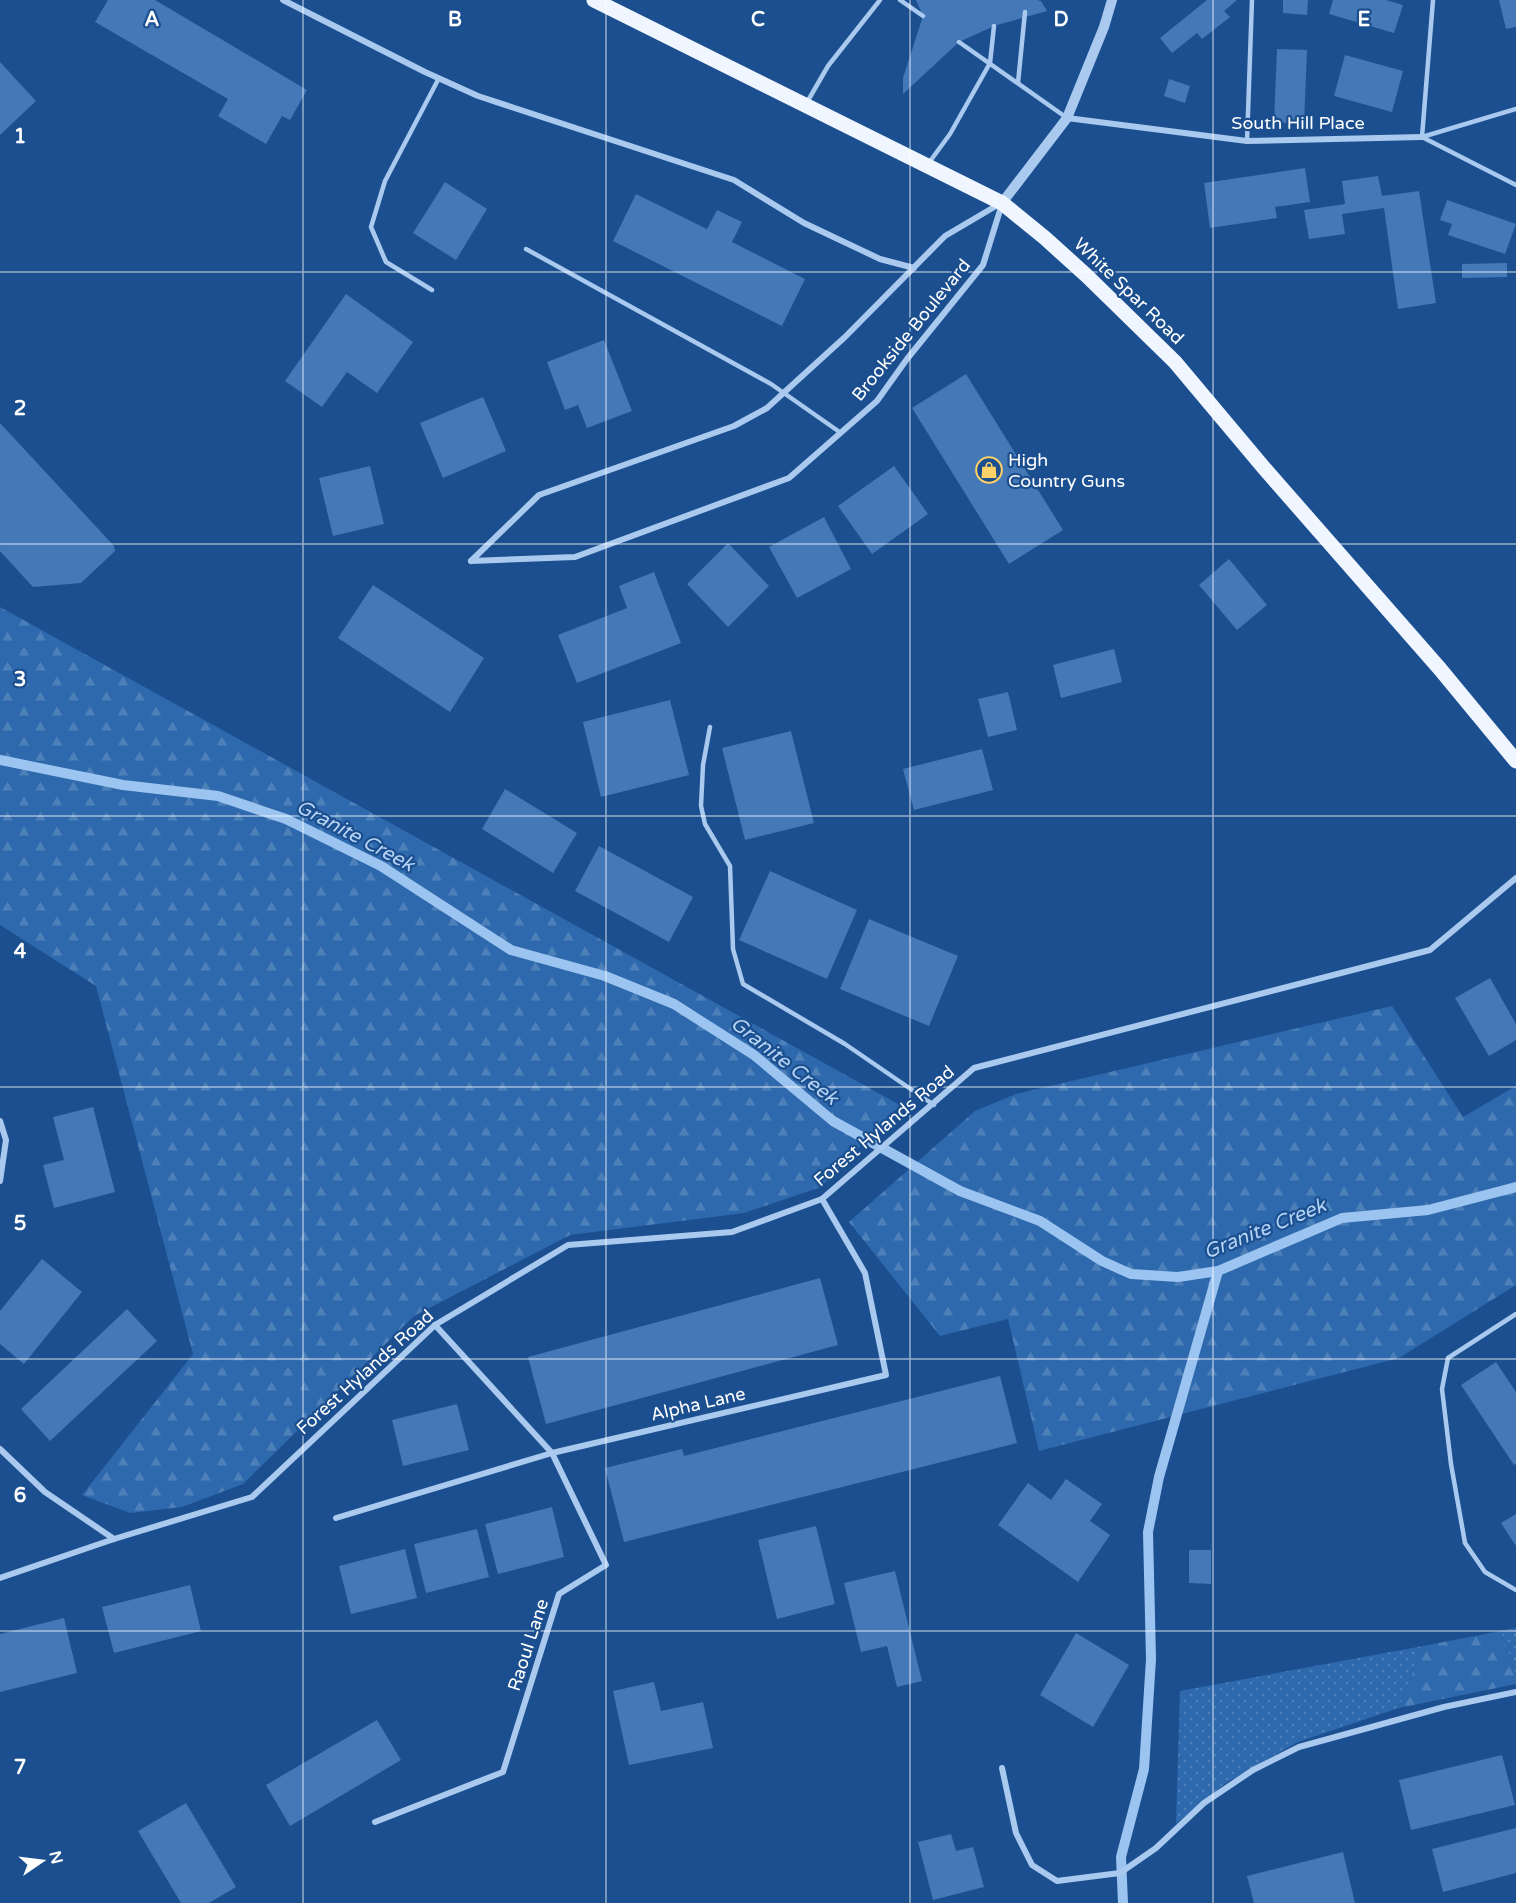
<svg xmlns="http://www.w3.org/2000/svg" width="1516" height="1903" viewBox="0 0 1516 1903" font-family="'Varela Round',sans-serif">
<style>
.green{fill:url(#green-dots)}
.forest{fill:url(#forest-firs)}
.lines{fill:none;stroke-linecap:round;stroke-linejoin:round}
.stream{stroke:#9cc4f0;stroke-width:10}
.building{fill:#4478b7}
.service{stroke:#a9c9ee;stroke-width:4.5}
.minor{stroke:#a9c9ee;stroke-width:6}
.tertiary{stroke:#a9c9ee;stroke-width:10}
.primary{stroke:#f0f6ff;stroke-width:15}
.grid{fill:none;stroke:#fff;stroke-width:1.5;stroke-opacity:0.55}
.labels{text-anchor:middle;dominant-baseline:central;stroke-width:4.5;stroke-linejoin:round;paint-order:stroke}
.street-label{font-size:18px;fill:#fff;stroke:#1b4f8f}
.poi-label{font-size:18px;fill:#fff;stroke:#1b4f8f;text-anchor:start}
.water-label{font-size:20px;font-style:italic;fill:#b5d3f5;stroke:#1b4f8f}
.grid-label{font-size:20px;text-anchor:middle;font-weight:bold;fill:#fff;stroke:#1b4f8f;stroke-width:4.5;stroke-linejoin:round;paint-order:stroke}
</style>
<defs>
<pattern id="green-dots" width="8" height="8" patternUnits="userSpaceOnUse" patternTransform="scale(1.5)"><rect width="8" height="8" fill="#2e69ad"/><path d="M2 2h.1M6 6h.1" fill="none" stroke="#4d80b9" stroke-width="1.8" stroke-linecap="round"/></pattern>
<pattern id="forest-firs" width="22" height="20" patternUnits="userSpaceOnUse" patternTransform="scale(1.5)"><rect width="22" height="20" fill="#2e69ad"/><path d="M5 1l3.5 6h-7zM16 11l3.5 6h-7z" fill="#4d80b9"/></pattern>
</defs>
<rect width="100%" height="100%" fill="#1b4f8f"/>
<g class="green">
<path d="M1516,1628V1676L1501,1631Z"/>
<path d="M1423,1646L1399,1708L1298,1742L1226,1783L1176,1824L1180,1691Z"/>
</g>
<g class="forest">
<path d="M0,607L900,1105L821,1187L744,1213L570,1235L414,1316L243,1484L182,1507L130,1513L82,1495L193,1354L96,986L0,925Z"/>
<path d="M1392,1006L1463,1117L1516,1086V1285L1399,1358L1039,1451L1008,1319L940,1336L849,1222L975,1111L1016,1094Z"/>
<path d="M1501,1631L1516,1676V1684L1399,1708L1423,1646Z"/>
</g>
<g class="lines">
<g class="stream">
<path d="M0,760L123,785L218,796L286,819L381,866L511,950L605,976L674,1004L754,1055L833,1121L960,1191L1040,1221L1102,1261L1131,1274L1178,1277L1218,1271L1342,1218L1428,1210L1516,1187"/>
<path d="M1123,1903L1121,1857L1144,1769L1151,1659L1148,1532L1159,1477L1218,1271"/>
</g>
</g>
<g class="building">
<path d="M108,0H155L307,90L290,120L282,116L266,144L218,116L228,99L95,22Z"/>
<path d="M916,0H1037L1041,1L1047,11L994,26L959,42L903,94V78L923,16Z"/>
<path d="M1207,0H1237L1224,11L1230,17L1202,39L1197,33L1172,53L1160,38Z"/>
<path d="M1283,0H1308L1307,15L1283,13Z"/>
<path d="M1333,0H1386L1403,5L1394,33L1329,14Z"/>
<path d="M1499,0H1516V27L1506,29Z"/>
<path d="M1277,49L1307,50L1304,124L1274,122Z"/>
<path d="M1345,55L1403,71L1392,112L1334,96Z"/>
<path d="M0,62L36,101L0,135Z"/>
<path d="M1169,79L1190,86L1185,103L1164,96Z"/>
<path d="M1305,168L1310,202L1275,207L1277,218L1210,228L1204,183Z"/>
<path d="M1378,176L1382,196L1419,191L1436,303L1398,309L1384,208L1342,214L1345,234L1309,239L1304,210L1345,204L1342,181Z"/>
<path d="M445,182L487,209L456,260L413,233Z"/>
<path d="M636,194L707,229L717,210L742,222L732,242L805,279L782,326L613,241Z"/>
<path d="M1447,200L1516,224L1505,254L1448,235L1452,224L1440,220Z"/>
<path d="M1507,263V277L1462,278V264Z"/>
<path d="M346,294L413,342L377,393L347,372L322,407L285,381Z"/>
<path d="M604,340L632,411L587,428L578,405L565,410L547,362Z"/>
<path d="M966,374L1063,530L1009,564L912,408Z"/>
<path d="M483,397L506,451L443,478L420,423Z"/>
<path d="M0,423L114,546L115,551L81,583L33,587L0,551Z"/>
<path d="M370,466L384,524L333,536L319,478Z"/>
<path d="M894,466L928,514L872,554L838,506Z"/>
<path d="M824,517L851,569L797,598L769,547Z"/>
<path d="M728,543L769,586L728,627L687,584Z"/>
<path d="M1229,559L1267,605L1237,630L1199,585Z"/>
<path d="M654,572L681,643L577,683L558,635L627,608L619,586Z"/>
<path d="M373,585L484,658L450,712L338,638Z"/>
<path d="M1114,649L1122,682L1061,698L1053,665Z"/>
<path d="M1008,692L1017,730L988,737L978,699Z"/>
<path d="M670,700L689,775L601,797L583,722Z"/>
<path d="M791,731L814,823L745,840L722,748Z"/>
<path d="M982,749L993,790L914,810L903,769Z"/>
<path d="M505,789L577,833L553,873L482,829Z"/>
<path d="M599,846L693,897L669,942L575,891Z"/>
<path d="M770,871L857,910L827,979L739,940Z"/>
<path d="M869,919L958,956L929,1026L840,989Z"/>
<path d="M1490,978L1516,1024V1040L1489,1056L1455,998Z"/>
<path d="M93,1107L115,1192L54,1208L43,1165L64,1160L53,1117Z"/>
<path d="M42,1259L82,1292L24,1364L0,1344V1311Z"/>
<path d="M820,1278L838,1345L546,1424L528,1357Z"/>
<path d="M127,1309L157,1341L50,1441L21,1409Z"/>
<path d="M1496,1362L1516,1392V1464L1514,1465L1461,1385Z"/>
<path d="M1000,1376L1017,1443L624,1542L605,1468L682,1449L684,1456Z"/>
<path d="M457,1404L469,1450L403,1466L392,1420Z"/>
<path d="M1066,1479L1102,1504L1090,1521L1110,1535L1078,1582L998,1525L1028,1483L1051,1500Z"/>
<path d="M552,1507L564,1557L498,1574L485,1524Z"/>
<path d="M1516,1514V1546L1501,1523Z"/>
<path d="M816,1526L835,1604L777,1619L758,1540Z"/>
<path d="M477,1529L489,1577L426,1593L414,1544Z"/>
<path d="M405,1549L417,1598L351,1614L339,1566Z"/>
<path d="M1189,1550H1211V1584L1189,1583Z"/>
<path d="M895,1571L922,1681L897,1687L887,1646L861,1652L844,1583Z"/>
<path d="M190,1585L201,1631L114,1653L102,1607Z"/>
<path d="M64,1618L77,1673L0,1692V1634Z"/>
<path d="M1076,1633L1129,1665L1093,1727L1040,1695Z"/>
<path d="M654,1682L661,1711L703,1702L713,1748L629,1765L613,1691Z"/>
<path d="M377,1720L401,1760L290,1826L266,1785Z"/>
<path d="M1502,1755L1515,1805L1411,1830L1399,1780Z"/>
<path d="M186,1803L236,1887L209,1903H181L138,1831Z"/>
<path d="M1516,1828V1873L1443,1892L1432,1849Z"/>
<path d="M951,1834L956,1851L973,1847L984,1887L933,1900L918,1842Z"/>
<path d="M1343,1852L1355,1903H1254L1247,1876Z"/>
</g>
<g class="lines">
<g class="service">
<path d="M900,0L923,16"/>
<path d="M959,42L1067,118"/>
<path d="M1018,83L1025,12"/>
<path d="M806,104L828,66L880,0"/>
<path d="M1422,137L1433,0"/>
<path d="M1422,137L1516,185"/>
<path d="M1422,137L1516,109"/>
<path d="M1247,141L1252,0"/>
<path d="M928,164L950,134L990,63L994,26"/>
<path d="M526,249L771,384L841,433"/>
<path d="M432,290L386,262L371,227L385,181L439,78"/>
<path d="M710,727L703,765L701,806L705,824L730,866L733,949L743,984L845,1044L934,1105"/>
<path d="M1516,1314L1448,1358L1442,1389L1451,1464L1465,1543L1485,1572L1516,1590"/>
</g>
<g class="minor">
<path d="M283,0L425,72L478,96L734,180L804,223L880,259L914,268"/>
<path d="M1067,118L1247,141L1422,137"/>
<path d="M471,561L575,557L789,478L877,401L907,359L983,265L1002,204"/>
<path d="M471,561L539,495L734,426L767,408L845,337L945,236L1001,203"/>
<path d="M0,1121L6,1140L0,1181"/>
<path d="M0,1449L45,1492L114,1539"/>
<path d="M336,1518L552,1453L886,1375L865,1273L822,1199"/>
<path d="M0,1578L114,1539L252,1497L435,1325L568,1245L732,1232L822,1199L974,1068L1430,950L1516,878"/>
<path d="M1002,1768L1016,1833L1032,1865L1057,1881L1104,1875L1120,1873L1156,1848L1204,1803L1253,1770L1299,1747L1444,1707L1516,1692"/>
<path d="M375,1822L503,1772L559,1594L606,1565L552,1453L435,1325"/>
</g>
<path class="tertiary" d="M1002,203L1067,118L1104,27L1112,0"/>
<path class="primary" d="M594,0L1002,203L1045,238L1087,276L1175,362L1264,468L1440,669L1516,761"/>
</g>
<path class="grid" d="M303,0V1903M606,0V1903M910,0V1903M1213,0V1903M0,272H1516M0,544H1516M0,816H1516M0,1087H1516M0,1359H1516M0,1631H1516"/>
<defs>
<g id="shop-ring" transform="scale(1.35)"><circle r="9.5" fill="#1b4f8f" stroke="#ffd166" stroke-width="1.5"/><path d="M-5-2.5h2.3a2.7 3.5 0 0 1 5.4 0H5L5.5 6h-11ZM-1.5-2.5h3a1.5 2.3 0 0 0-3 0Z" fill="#ffd166"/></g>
</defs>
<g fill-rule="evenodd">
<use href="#shop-ring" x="989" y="470"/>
</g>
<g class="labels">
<g class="street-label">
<text x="1298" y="123">South Hill Place</text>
<text transform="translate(1129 291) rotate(44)">White Spar Road</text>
<text transform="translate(911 330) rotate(-51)">Brookside Boulevard</text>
<text transform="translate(884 1126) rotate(-40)">Forest Hylands Road</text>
<text transform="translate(365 1372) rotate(-42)">Forest Hylands Road</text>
<text transform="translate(698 1404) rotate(-13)">Alpha Lane</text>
<text transform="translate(528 1645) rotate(-72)">Raoul Lane</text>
</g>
<g class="poi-label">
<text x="1008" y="460">High<tspan x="1008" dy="21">Country Guns</tspan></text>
</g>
<g class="water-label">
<text transform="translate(355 836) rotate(28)">Granite Creek</text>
<text transform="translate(784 1061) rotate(38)">Granite Creek</text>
<text transform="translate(1265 1229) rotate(-22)">Granite Creek</text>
</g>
</g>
<g class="grid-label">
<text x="152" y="26">A</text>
<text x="455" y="26">B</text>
<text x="758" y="26">C</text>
<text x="1061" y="26">D</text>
<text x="1364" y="26">E</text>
<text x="20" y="143">1</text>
<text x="20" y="415">2</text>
<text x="20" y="686">3</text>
<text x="20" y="958">4</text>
<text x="20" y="1230">5</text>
<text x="20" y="1502">6</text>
<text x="20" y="1774">7</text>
</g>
<g transform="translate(42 1861) rotate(76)" stroke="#1b4f8f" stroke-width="4.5" paint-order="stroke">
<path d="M0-4.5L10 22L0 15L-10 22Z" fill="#ffffff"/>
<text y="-9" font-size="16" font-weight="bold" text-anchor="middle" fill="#ffffff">N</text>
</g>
</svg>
